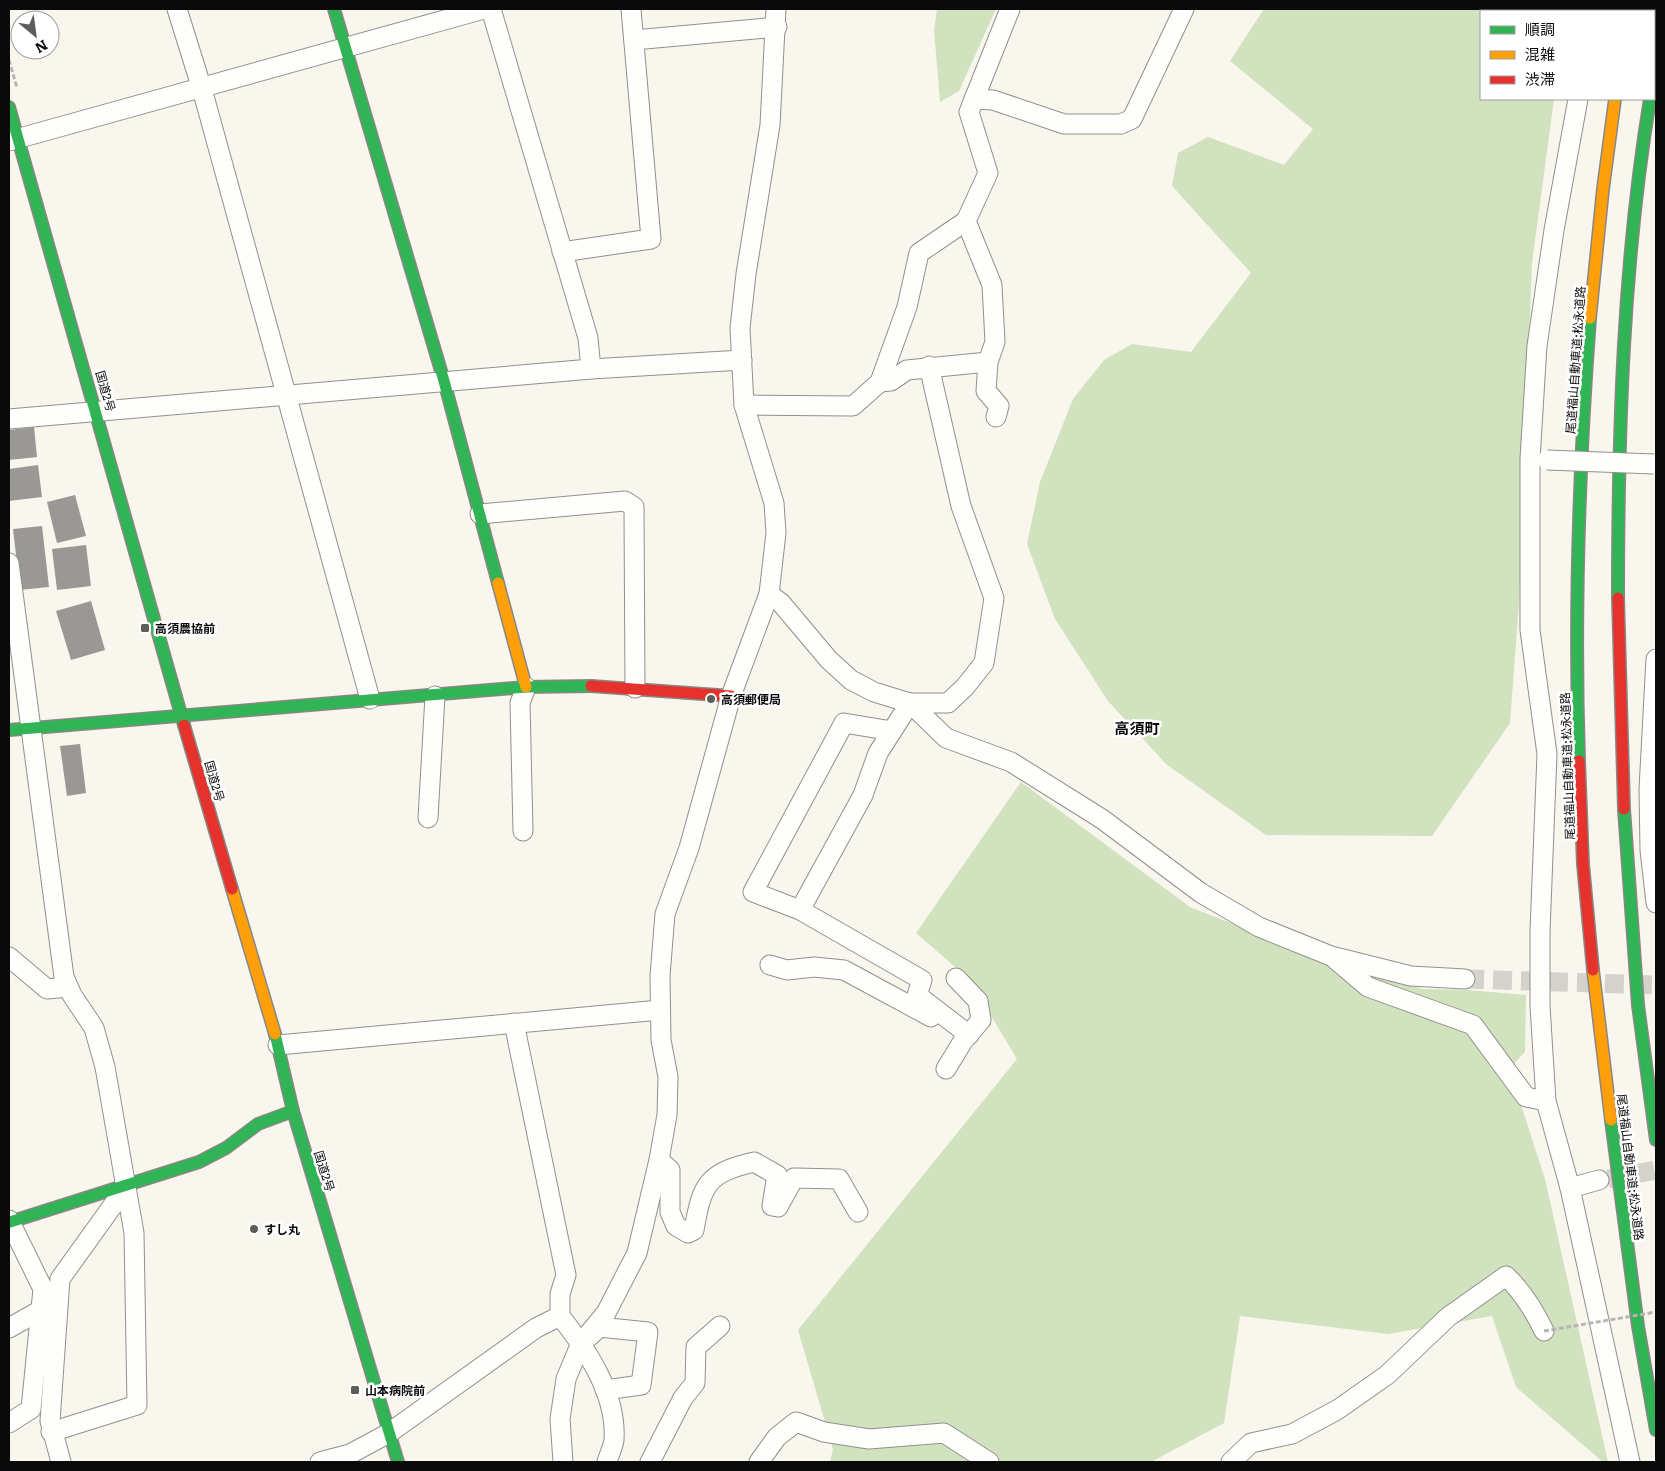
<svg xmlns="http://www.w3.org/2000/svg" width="1665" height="1471" viewBox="0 0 1665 1471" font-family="Literata,'Noto Sans JP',serif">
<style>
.forest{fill:#d1e2bf}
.building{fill:#9a9894}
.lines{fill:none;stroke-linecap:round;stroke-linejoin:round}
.street-tunnel{stroke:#d4d3cb;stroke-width:19;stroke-dasharray:19 9;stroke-linecap:butt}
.street-casing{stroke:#91908c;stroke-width:21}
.fast-casing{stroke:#888783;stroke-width:14}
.slow-casing{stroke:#888783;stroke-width:14}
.jam-casing{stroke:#888783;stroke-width:14}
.path{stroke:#b7b6b5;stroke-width:3;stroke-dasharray:5 2.5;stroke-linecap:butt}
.street{stroke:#fefefc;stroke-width:19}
.fast{stroke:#30b455;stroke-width:11}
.slow{stroke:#ff9f0a;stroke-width:11}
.jam{stroke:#e5322d;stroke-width:11}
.street-bridge-casing{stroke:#91908c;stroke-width:21;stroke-linecap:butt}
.path-bridge{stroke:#b7b6b5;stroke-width:3;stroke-dasharray:5 2.5;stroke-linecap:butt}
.street-bridge{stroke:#fefefc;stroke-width:19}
.poi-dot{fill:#5d5d59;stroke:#fff;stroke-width:2}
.labels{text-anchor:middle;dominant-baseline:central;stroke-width:5;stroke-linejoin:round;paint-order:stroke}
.street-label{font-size:12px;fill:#0a0a0a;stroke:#fff}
.poi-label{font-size:12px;font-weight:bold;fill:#0a0a0a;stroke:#fff;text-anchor:start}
.quarter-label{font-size:15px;font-weight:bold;fill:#0a0a0a;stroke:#fff}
</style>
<rect width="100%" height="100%" fill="#f8f6ed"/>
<g class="forest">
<path d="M937,9H996L959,91L940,102L934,30Z"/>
<path d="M1264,9H1577L1576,11H1481V99H1554L1532,263L1519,603L1510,723L1432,836L1266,835L1166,764L1108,701L1055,619L1027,544L1040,482L1073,399L1104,360L1132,344L1191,352L1251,273L1172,186L1178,153L1208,137L1284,165L1313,129L1230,61Z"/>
<path d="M1021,782L1190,907L1326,960L1423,989L1468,990L1526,995L1525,1052L1500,1078L1520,1102L1545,1179L1608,1462H1603L1516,1387L1492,1316L1388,1334L1240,1316L1224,1423L1151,1462H830L833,1449L798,1330L1017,1059L969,979L916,933Z"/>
</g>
<g class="building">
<path d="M34,427L37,457L9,460V430Z"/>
<path d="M38,465L42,497L9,501V469Z"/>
<path d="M75,495L86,536L57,543L47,502Z"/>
<path d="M42,526L49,587L20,590L13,529Z"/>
<path d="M86,545L91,586L57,590L52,549Z"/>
<path d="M91,601L105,650L71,660L56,611Z"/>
<path d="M80,744L86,793L67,796L60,746Z"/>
</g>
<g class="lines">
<g class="street-tunnel">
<path d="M1465,979L1656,985"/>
<path d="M1608,1179L1656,1170"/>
</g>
<g class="street-casing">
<g id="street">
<path d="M177,9L202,89L370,699"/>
<path d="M491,9L588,338L591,369"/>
<path d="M1594,11V9"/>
<path d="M634,40L777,27"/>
<path d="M974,99L993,100L1064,124H1121L1132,119L1184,9"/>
<path d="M1578,99L1554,230L1537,346L1530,459V630L1547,754L1540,931V1006L1546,1101L1570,1188L1599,1180"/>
<path d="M9,141L484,9"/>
<path d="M966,221L992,285L995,342L988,362L986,391L999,406L996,417"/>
<path d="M562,252L651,239L631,9"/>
<path d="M880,382L891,381L907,370L988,362"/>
<path d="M744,405L853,406L880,382L907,307L919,253L966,221L988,173L969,112L1010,9"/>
<path d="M9,419L591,369L742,360"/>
<path d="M480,514L625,501L634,507L635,688"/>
<path d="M9,563L64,977L72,995L94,1028L105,1067L134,1233L137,1405L51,1432"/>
<path d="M769,594L781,603L829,660L851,680L874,692L910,703L946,738L1011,762L1102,819L1201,893L1259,927L1331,956L1411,976L1465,979"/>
<path d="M1656,659L1649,789L1650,850L1656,903"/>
<path d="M892,731L844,723L753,892L800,910L922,980L917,995L969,1035"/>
<path d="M428,818L435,696"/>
<path d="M523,831L520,703L526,687"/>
<path d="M800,910L863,795L878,753L910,703H948L965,687L984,663L994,598L961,506L929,366"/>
<path d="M9,957L47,989L68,987"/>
<path d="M1335,959L1368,987L1473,1025L1526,1097L1546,1101"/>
<path d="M770,965L787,970L814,967L844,970L931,1017"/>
<path d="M514,1023L566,1275L560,1294V1316"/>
<path d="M278,1045L660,1010"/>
<path d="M946,1069L963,1041L981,1020L978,1001L956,978"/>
<path d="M659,1160L670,1170V1212L676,1226L688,1233L694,1230C702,1184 707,1173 754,1162L777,1175L772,1206L778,1207L794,1178L839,1179L858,1212"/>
<path d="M1570,1188L1630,1462"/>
<path d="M9,1220L43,1289L31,1409L9,1423"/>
<path d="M9,1328L41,1310"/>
<path d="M590,1336L599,1327L648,1332L641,1385L605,1390"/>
<path d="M61,1462L50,1421L60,1279L126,1187"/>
<path d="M320,1462L350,1454L389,1433L536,1328L560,1316C587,1350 617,1394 614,1440C613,1447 609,1455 607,1462"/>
<path d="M563,1462L560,1419L566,1379L581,1343L606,1313L637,1253L659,1160L667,1115L668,1077L661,1040L660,976L665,914L689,848L731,696L769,594L776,533L774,503L744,405L740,328L746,274L770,125L776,9"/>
<path d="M650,1462L683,1398L695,1383L696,1347L720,1326"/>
<path d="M759,1462L777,1437L796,1422L824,1432L869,1439L944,1433L989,1462"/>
<path d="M1231,1462L1251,1443L1292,1434L1337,1410L1387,1375L1448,1317L1506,1276C1523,1292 1534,1310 1544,1331"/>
</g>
</g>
<g class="fast-casing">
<g id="fast">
<path d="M334,9L444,381L498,583"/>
<path d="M1627,11L1628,9"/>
<path d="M9,107L184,725"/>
<path d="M1618,598C1618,432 1623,263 1650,99"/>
<path d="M9,730L526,687L591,686"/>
<path d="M1579,761C1574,613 1579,465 1590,318"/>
<path d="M1624,809L1638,1005L1656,1140"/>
<path d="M275,1034L293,1111L398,1462"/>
<path d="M1611,1120L1638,1326L1656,1430"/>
<path d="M10,1222L199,1162L226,1148L258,1124L293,1111"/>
</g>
</g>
<g class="slow-casing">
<g id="slow">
<path d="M1654,77L1656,63"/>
<path d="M1590,318L1603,189L1615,99"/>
<path d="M498,583L526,687"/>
<path d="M232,889L275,1034"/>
<path d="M1593,970L1611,1120"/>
</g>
</g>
<g class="jam-casing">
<g id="jam">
<path d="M1618,598L1624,809"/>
<path d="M591,686L731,696"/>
<path d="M184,725L232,889"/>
<path d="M1579,761L1583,864L1593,970"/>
</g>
</g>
<path class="path" d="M9,60L17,88"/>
<use href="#street" class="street"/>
<use href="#fast" class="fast"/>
<use href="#slow" class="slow"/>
<use href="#jam" class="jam"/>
<g class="street-bridge-casing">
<path id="street-bridge" d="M1547,460L1654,464"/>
</g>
<path class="path-bridge" d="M1544,1331L1656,1312"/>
<use href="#street-bridge" class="street-bridge"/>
</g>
<g class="poi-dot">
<rect x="140" y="623" width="10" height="10" rx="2.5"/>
<circle cx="711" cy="699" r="5"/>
<circle cx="254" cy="1229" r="5"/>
<rect x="350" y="1385" width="10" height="10" rx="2.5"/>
</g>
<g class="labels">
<g class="street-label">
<text transform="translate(1575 360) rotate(-86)">尾道福山自動車道;松永道路</text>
<text transform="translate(106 391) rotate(74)">国道2号</text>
<text transform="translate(1567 766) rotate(-92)">尾道福山自動車道;松永道路</text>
<text transform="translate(215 781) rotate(74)">国道2号</text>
<text transform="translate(1631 1167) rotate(83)">尾道福山自動車道;松永道路</text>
<text transform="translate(325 1171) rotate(73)">国道2号</text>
</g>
<g class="poi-label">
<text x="155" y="628">高須農協前</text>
<text x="721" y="699">高須郵便局</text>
<text x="264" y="1229">すし丸</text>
<text x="365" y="1390">山本病院前</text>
</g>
<g class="quarter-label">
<text x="1137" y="727">高須町</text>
</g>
</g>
<rect width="1665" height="1471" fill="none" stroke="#0a0a0a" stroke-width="20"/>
<rect x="1480" y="10" width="175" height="90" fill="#ffffff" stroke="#9d9d9d"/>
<rect x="1490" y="26" width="25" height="8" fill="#30b455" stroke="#9d9d9d"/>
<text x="1525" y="35" font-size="15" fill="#0a0a0a">順調</text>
<rect x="1490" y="51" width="25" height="8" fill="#ff9f0a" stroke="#9d9d9d"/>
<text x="1525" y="60" font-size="15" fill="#0a0a0a">混雑</text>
<rect x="1490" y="76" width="25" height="8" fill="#e5322d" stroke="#9d9d9d"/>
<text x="1525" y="85" font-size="15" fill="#0a0a0a">渋滞</text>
<g transform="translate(35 35) rotate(151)"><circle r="24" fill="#ffffff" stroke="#9d9d9d"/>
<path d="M0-4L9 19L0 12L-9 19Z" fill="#5d5d59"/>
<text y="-8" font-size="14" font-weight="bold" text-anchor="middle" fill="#0a0a0a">N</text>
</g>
</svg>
